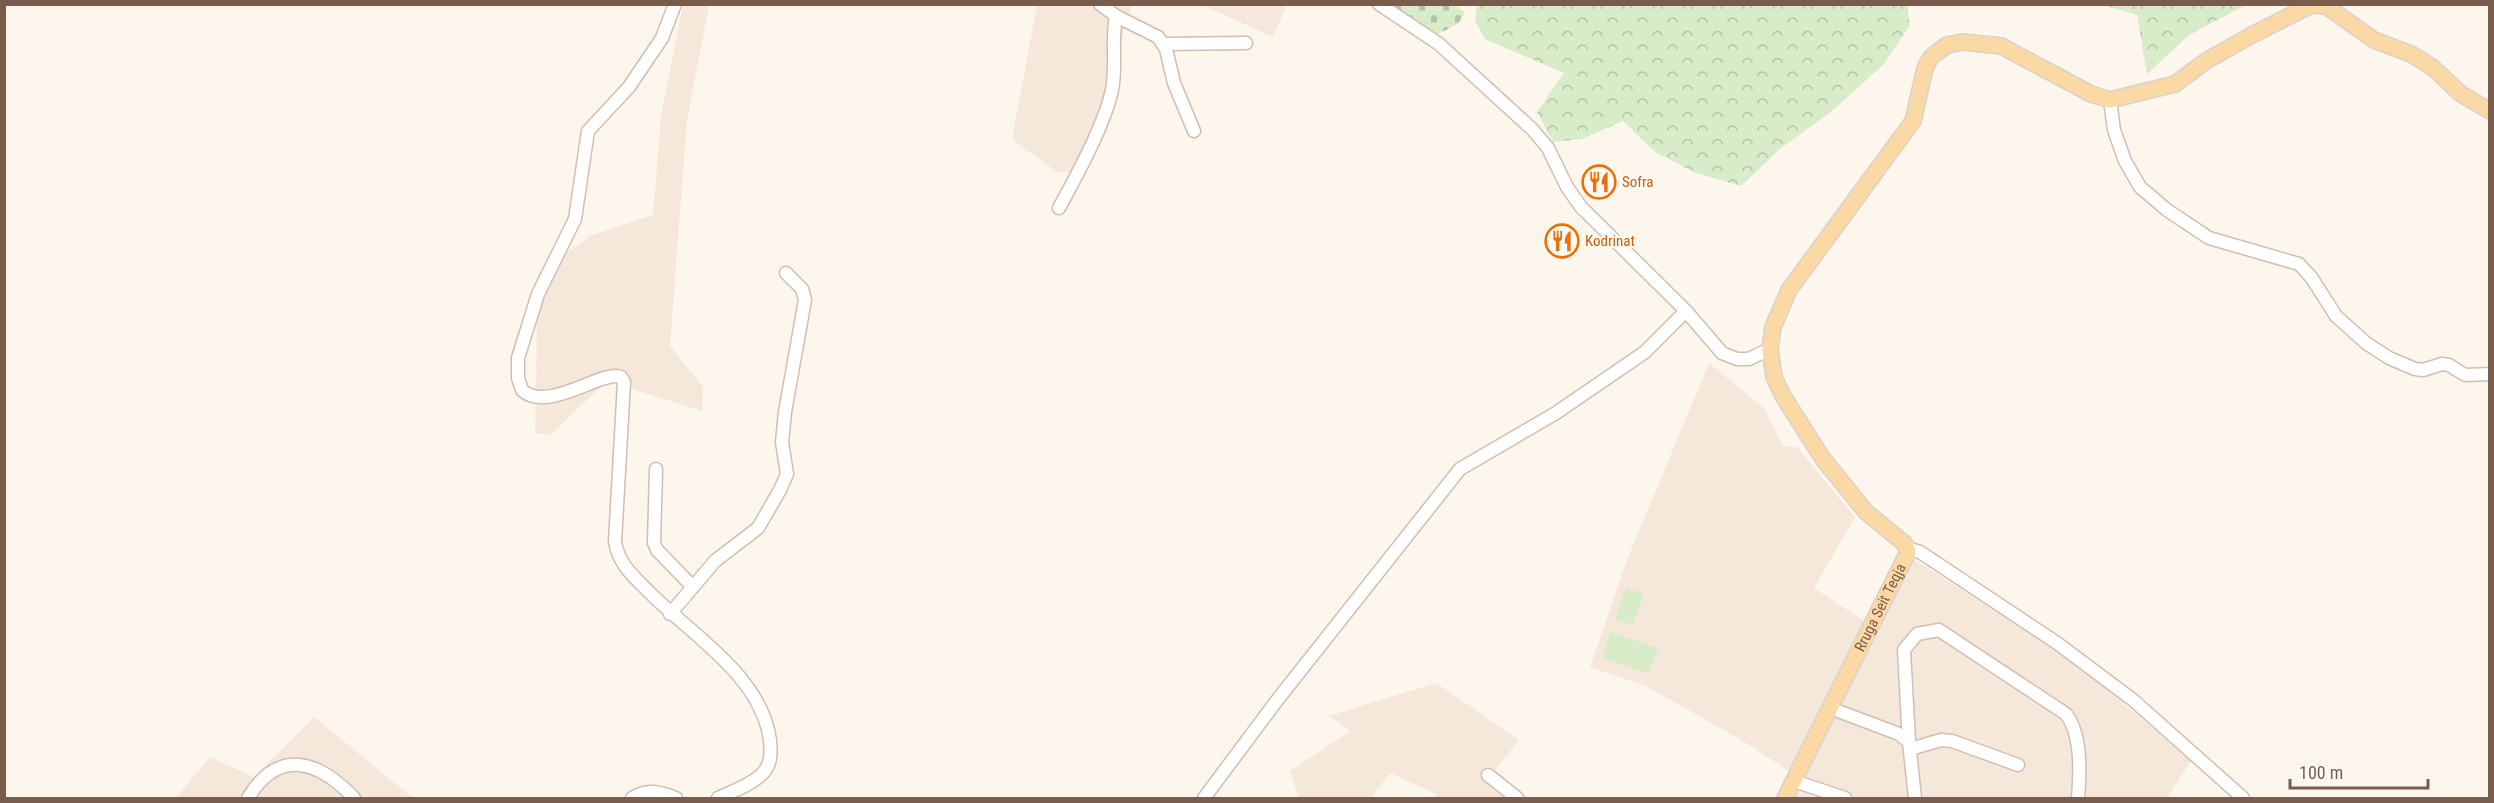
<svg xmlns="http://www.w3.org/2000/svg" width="2494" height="803" viewBox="0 0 2494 803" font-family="'Roboto Condensed',sans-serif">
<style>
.residential{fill:#f5e8da}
.forest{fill:url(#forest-crowns)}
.cemetery{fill:url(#cemetery-stones)}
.pitch{fill:#d8ecc9}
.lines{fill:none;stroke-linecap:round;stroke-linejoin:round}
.minor-casing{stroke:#d1beb0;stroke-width:15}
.major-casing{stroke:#dad1cd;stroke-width:18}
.minor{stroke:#fff;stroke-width:12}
.major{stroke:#fbd9a5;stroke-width:15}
.labels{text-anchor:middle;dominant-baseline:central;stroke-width:4.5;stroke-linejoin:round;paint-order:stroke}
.food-label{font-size:15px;fill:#c56008;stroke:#fffaf3;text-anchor:start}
.street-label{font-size:15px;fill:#7a5c4d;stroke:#fffaf3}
</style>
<defs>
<pattern id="forest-crowns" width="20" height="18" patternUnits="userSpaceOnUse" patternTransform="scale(1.5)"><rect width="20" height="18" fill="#d8ecc9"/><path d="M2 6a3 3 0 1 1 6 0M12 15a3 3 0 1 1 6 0" fill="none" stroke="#b4c2a5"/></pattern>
<pattern id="cemetery-stones" width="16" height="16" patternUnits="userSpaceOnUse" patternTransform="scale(1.5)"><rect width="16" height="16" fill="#d8ecc9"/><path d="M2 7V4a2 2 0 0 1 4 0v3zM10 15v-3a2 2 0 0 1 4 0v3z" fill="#b4c2a5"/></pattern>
</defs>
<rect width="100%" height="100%" fill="#fdf6ec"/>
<g class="residential">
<path d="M683,5H709L687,120L670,346L703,387L702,411L607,381L550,435L535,433L538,274L590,236L653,215L661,116Z"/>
<path d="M1037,5H1132L1082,170L1058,173L1012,139Z"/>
<path d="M1202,5H1287L1273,37Z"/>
<path d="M1709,363L1764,408L1783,446L1797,447L1855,517L1814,588L1869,624L1794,774L1738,738L1646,686L1590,667L1627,560Z"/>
<path d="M1909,559H1914L2072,660L2191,761L2167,798H1789Z"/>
<path d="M1436,683L1519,740L1495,770L1529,798H1435L1436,794L1390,773L1371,798H1299L1290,771L1350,731L1329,716Z"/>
<path d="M314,717L413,798H176L210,757L254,777Z"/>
</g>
<g class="forest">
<path d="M1477,4L1908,5L1909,26L1884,64L1831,112L1781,148L1741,186L1696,173L1655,152L1623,121L1582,139L1553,142L1537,112L1564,73L1485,39L1475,21Z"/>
<path d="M2103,5H2246L2189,35L2147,74L2137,15Z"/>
</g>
<path class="cemetery" d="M1388,5H1455L1465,13L1458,24L1434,36Z"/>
<g class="pitch">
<path d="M1626,587L1644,594L1633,625L1615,619Z"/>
<path d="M1610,632L1658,648L1649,674L1602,658Z"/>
</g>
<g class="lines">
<g class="minor-casing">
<g id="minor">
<path d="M675,4L662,38L629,87L588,131L575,219L538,294L518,358V378L522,390C547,414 603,369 621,377L624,382L615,542C619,564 632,575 647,590C690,634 761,675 770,740C771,752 772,764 762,774C751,785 733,791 718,798"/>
<path d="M1100,4L1116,16L1158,37L1166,49L1174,83L1194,131"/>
<path d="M1379,4L1439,44L1532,129L1548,148L1567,187L1581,207L1686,311L1722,353L1737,359H1749L1770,349"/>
<path d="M1163,44L1246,43"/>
<path d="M2110,100L2114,130L2125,161L2140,187L2167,210L2209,238L2299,264L2311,277L2336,316L2366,343L2389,358L2415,369L2423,370L2442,364L2449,365L2465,375L2490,374"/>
<path d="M1059,208C1077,175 1104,126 1112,90C1117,66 1111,41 1116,16"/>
<path d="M656,469L654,543L657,550L693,587"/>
<path d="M1907,548L1920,552L2057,643L2133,700L2243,798"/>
<path d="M670,614L715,561L758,528L780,490L787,474L782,442L785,412L805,300L802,289L786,273"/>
<path d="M1838,711L1899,734L1909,742L1915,798"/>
<path d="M1909,742L1904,650L1917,634L1939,630L2066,714C2082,735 2080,773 2078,798"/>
<path d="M1910,749L1941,740L1952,741L2018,765"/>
<path d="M1488,775L1517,798"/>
<path d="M1794,781L1845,798"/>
<path d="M248,798C279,747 319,761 354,798"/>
<path d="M632,798C648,788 660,792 676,798"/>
<path d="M1204,798L1278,699L1460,469L1556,413L1645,352L1686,311"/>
</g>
</g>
<g class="major-casing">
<g id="major">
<path id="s1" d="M1785,798L1908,552L1905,544L1866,512L1823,459L1783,396L1774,377L1770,349L1773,327L1789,290L1913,121L1925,68L1931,57L1947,45L1963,42L2001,46L2091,94L2110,100L2175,84L2206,61L2250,36L2305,8L2312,5L2326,6L2374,40L2411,54L2432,67L2461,94L2490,111"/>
</g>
</g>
<use href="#minor" class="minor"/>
<use href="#major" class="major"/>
</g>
<defs>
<g id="restaurant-ring" transform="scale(1.725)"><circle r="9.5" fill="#fffaf3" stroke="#e8710a" stroke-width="1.5"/><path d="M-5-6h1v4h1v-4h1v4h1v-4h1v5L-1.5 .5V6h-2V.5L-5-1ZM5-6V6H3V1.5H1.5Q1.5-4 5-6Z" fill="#e8710a"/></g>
</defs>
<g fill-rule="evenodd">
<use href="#restaurant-ring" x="1599" y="182"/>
<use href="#restaurant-ring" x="1562" y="241"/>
</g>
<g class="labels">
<g class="food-label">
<text x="1622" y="182">Sofra</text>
<text x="1585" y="241">Kodrinat</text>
</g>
<g class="street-label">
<text stroke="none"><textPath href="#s1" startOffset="213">Rruga Seit Teqja</textPath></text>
</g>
</g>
<rect width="2494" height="803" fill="none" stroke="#7a5c4d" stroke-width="12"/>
<path d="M2290 779v9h138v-9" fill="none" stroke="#7a5c4d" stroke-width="3"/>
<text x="2299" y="779" font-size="18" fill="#7a5c4d" stroke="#fffaf3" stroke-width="4.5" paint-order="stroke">100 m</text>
</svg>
